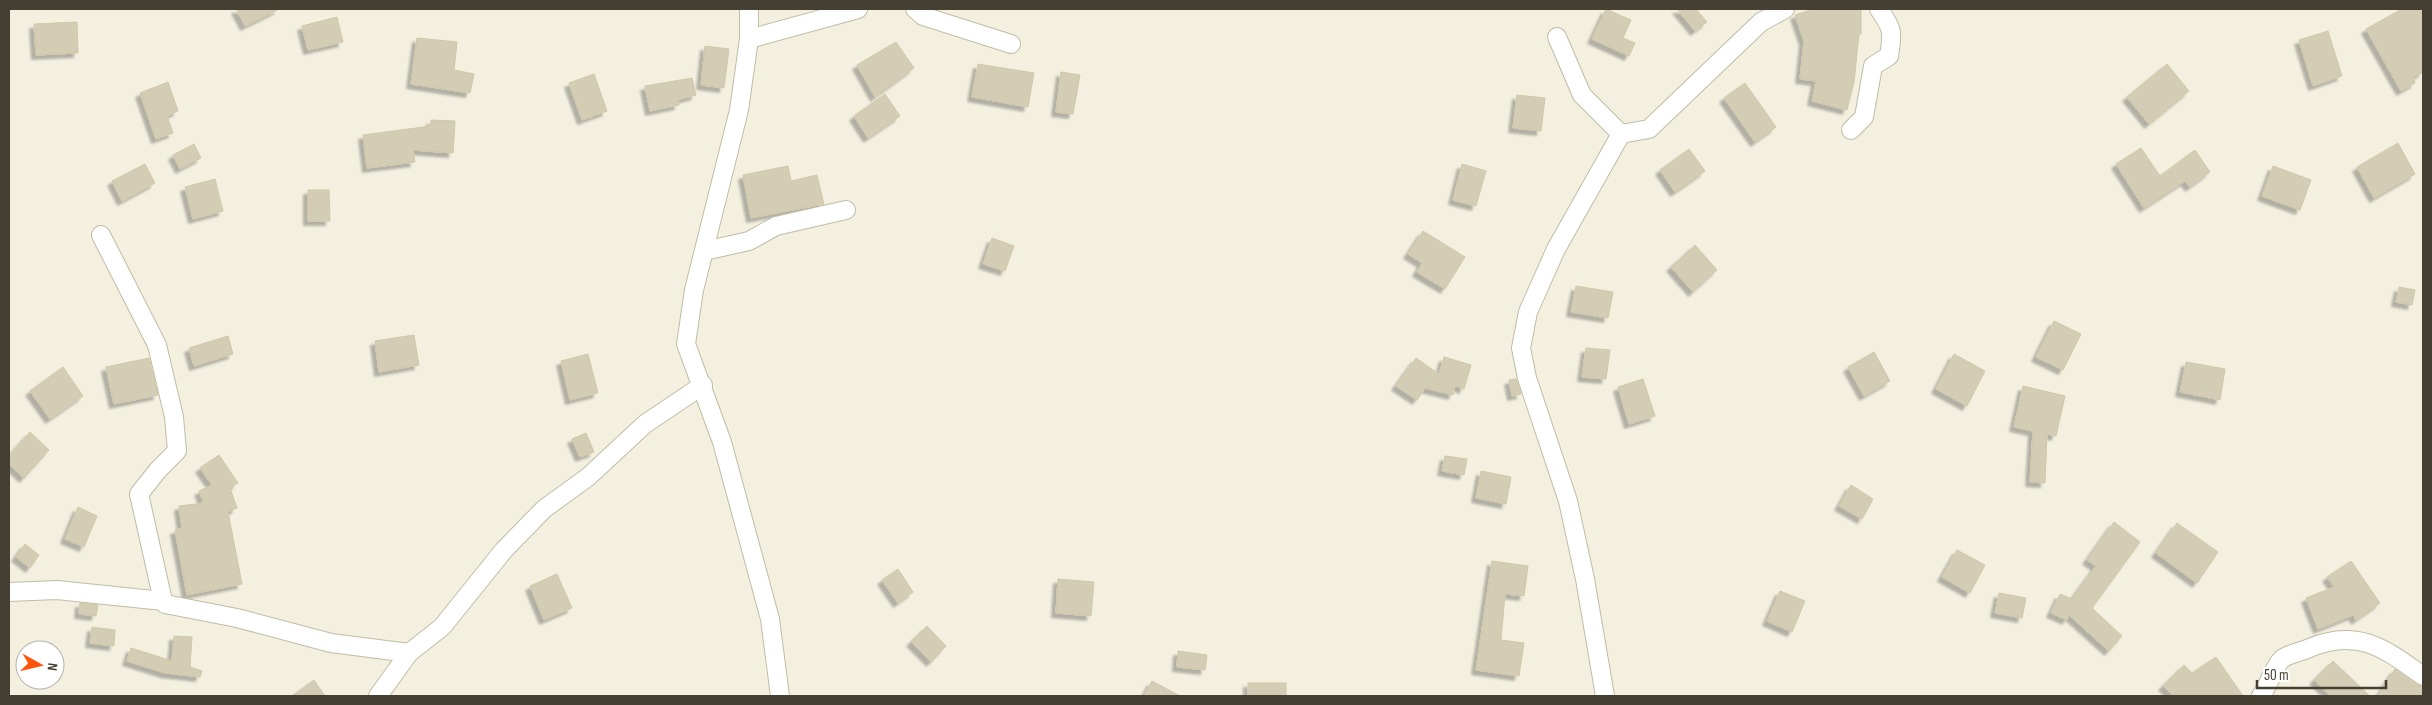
<svg xmlns="http://www.w3.org/2000/svg" width="2432" height="705" viewBox="0 0 2432 705" font-family="'Sofia Sans Condensed',sans-serif">
<style>
.building{fill:#d4cdb5;stroke:#d1c7a7;filter:url(#shadow)}
.lines{fill:none;stroke-linecap:round;stroke-linejoin:round}
.minor-casing{stroke:#c1bca5;stroke-width:20}
.minor{stroke:#fff;stroke-width:18}
</style>
<defs>
<filter id="shadow"><feDropShadow dx="-4.5" dy="4.5" stdDeviation="1" flood-color="#0004"/></filter>
</defs>
<rect width="100%" height="100%" fill="#f3f0e0"/>
<g class="building">
<path d="M236,9H279L245,26Z"/>
<path d="M1606,9L1631,20L1623,38L1635,43L1629,56L1592,39Z"/>
<path d="M1677,9H1696L1707,22L1695,31Z"/>
<path d="M1813,9H1861V34H1859L1854,82L1847,110L1812,101L1816,81L1800,79L1804,41L1795,15Z"/>
<path d="M2402,9H2420L2423,15V72L2413,78L2415,83L2401,91L2366,29Z"/>
<path d="M337,17L343,42L308,50L302,26Z"/>
<path d="M77,22L78,53L36,55L34,24Z"/>
<path d="M2328,31L2342,76L2313,86L2299,40Z"/>
<path d="M417,38L457,42L454,70L474,74L470,93L411,84Z"/>
<path d="M896,42L914,68L875,97L857,65Z"/>
<path d="M705,46L729,49L724,88L701,85Z"/>
<path d="M978,64L1034,73L1028,107L972,97Z"/>
<path d="M2167,64L2189,91L2149,124L2127,97Z"/>
<path d="M1061,72L1080,75L1073,114L1056,112Z"/>
<path d="M594,74L607,111L582,120L569,83Z"/>
<path d="M692,78L696,95L678,100L679,105L650,111L645,86Z"/>
<path d="M168,82L178,111L167,116L173,133L156,139L140,93Z"/>
<path d="M1745,83L1776,127L1755,142L1724,98Z"/>
<path d="M885,94L900,116L868,138L854,116Z"/>
<path d="M1517,95L1545,98L1541,131L1513,128Z"/>
<path d="M431,120L455,121L453,153L413,150L415,162L367,168L363,135L431,126Z"/>
<path d="M2398,143L2415,174L2374,198L2357,167Z"/>
<path d="M194,144L201,158L180,169L173,155Z"/>
<path d="M2141,148L2160,176L2195,150L2210,172L2190,187L2185,181L2144,208L2116,164Z"/>
<path d="M1689,149L1705,171L1675,192L1660,170Z"/>
<path d="M145,164L155,183L122,201L112,181Z"/>
<path d="M1462,164L1486,171L1476,206L1453,200Z"/>
<path d="M788,166L791,181L817,175L824,204L751,218L743,175Z"/>
<path d="M2273,166L2311,180L2300,210L2262,196Z"/>
<path d="M215,179L223,211L193,219L185,187Z"/>
<path d="M308,190H329L330,221H308Z"/>
<path d="M1423,231L1465,257L1445,289L1417,272L1422,263L1408,254Z"/>
<path d="M992,238L1014,246L1005,271L983,264Z"/>
<path d="M1695,245L1717,270L1693,292L1671,267Z"/>
<path d="M1576,286L1613,292L1608,318L1571,312Z"/>
<path d="M2399,287L2415,290L2412,305L2396,302Z"/>
<path d="M2054,321L2081,334L2063,370L2036,357Z"/>
<path d="M414,335L419,365L379,372L375,341Z"/>
<path d="M228,336L233,354L194,366L189,348Z"/>
<path d="M1586,348L1610,350L1606,379L1582,377Z"/>
<path d="M1874,352L1890,381L1864,396L1848,367Z"/>
<path d="M588,354L598,393L570,400L561,361Z"/>
<path d="M1954,354L1985,371L1967,406L1936,389Z"/>
<path d="M1444,357L1471,365L1464,389L1455,386L1453,395L1425,388L1417,400L1396,386L1416,358L1439,374Z"/>
<path d="M149,358L158,395L114,404L106,367Z"/>
<path d="M2186,362L2225,369L2220,400L2180,392Z"/>
<path d="M63,367L83,396L50,419L30,391Z"/>
<path d="M1516,379L1521,394L1512,396L1509,380Z"/>
<path d="M1643,379L1655,416L1629,424L1618,387Z"/>
<path d="M2023,386L2065,396L2056,436L2047,434L2045,483L2030,482L2033,431L2014,427Z"/>
<path d="M30,432L49,450L24,478L9,464V456Z"/>
<path d="M586,433L594,452L580,457L572,439Z"/>
<path d="M219,455L238,483L230,488L237,508L228,512L242,584L187,595L175,530L182,528L179,506L204,503L199,491L212,485L200,468Z"/>
<path d="M1445,456L1467,459L1464,475L1442,471Z"/>
<path d="M1481,471L1511,477L1506,504L1476,498Z"/>
<path d="M1851,485L1873,499L1862,519L1839,506Z"/>
<path d="M78,507L97,516L84,547L65,539Z"/>
<path d="M2114,522L2140,542L2092,608L2122,636L2109,651L2069,615L2067,620L2051,613L2060,594L2072,599L2096,566L2087,560Z"/>
<path d="M2177,523L2218,552L2197,583L2156,553Z"/>
<path d="M25,544L39,555L30,568L16,557Z"/>
<path d="M1957,550L1985,565L1970,593L1942,577Z"/>
<path d="M1492,561L1528,566L1524,596L1505,594L1501,640L1524,643L1519,676L1476,670Z"/>
<path d="M2351,561L2380,603L2356,620L2353,615L2318,629L2306,598L2334,587L2327,577Z"/>
<path d="M898,569L913,592L898,603L882,580Z"/>
<path d="M557,574L572,608L544,620L530,586Z"/>
<path d="M1058,579L1094,582L1091,616L1056,613Z"/>
<path d="M1780,591L1805,601L1792,632L1767,621Z"/>
<path d="M1999,593L2026,598L2022,618L1995,613Z"/>
<path d="M80,603L98,605L96,616L79,614Z"/>
<path d="M927,626L946,646L931,662L911,642Z"/>
<path d="M92,627L115,630L114,646L90,643Z"/>
<path d="M174,636L192,637L190,667L202,671L200,677L165,673L127,661L131,648L172,661Z"/>
<path d="M1178,651L1207,655L1205,670L1177,667Z"/>
<path d="M2216,657L2243,696H2173L2163,686L2184,665L2192,673Z"/>
<path d="M2333,661L2370,696H2331L2314,680Z"/>
<path d="M2395,669L2417,685L2423,686V696H2378Z"/>
<path d="M314,680L325,696H292Z"/>
<path d="M1152,681L1180,696H1144Z"/>
<rect x="1248" y="683" width="38" height="13"/>
</g>
<g class="lines">
<g class="minor-casing">
<g id="minor">
<path d="M749,9V39L739,110L694,290L686,344L722,442L770,619L780,696"/>
<path d="M915,9L923,16L1011,44"/>
<path d="M1557,37L1582,95L1621,134"/>
<path d="M749,39L858,9"/>
<path d="M1851,130L1864,117L1873,66L1889,56C1893,32 1893,29 1879,9"/>
<path d="M101,235L157,345L174,417L177,451L158,470L139,494L163,601"/>
<path d="M704,251L749,241L776,226L846,210"/>
<path d="M9,592L57,590L163,601L165,604L237,618L331,643L409,653"/>
<path d="M378,696L409,653L442,627L504,550L544,509L588,477L645,424L703,385"/>
<path d="M1605,696L1585,579L1568,501L1527,378L1521,348L1528,312L1556,249L1621,134L1649,129L1761,22L1785,9"/>
<path d="M2261,696C2268,687 2274,666 2282,659C2288,654 2300,652 2307,649C2357,627 2384,648 2423,676"/>
</g>
</g>
<use href="#minor" class="minor"/>
</g>
<rect width="2432" height="705" fill="none" stroke="#443f31" stroke-width="20"/>
<g transform="translate(40 665) rotate(98)"><circle r="24" fill="#ffffff" stroke="#b4b2ad"/>
<path d="M0-4L9 19L0 12L-9 19Z" fill="#ff540b"/>
<text y="-8" font-size="14" font-weight="bold" text-anchor="middle" fill="#443f31">N</text>
</g>
<path d="M2257 680v8h129v-8" fill="none" stroke="#443f31" stroke-width="2.5"/>
<text x="2264" y="680" font-size="15" fill="#443f31" stroke="#ffffff" stroke-width="4" paint-order="stroke">50 m</text>
</svg>
